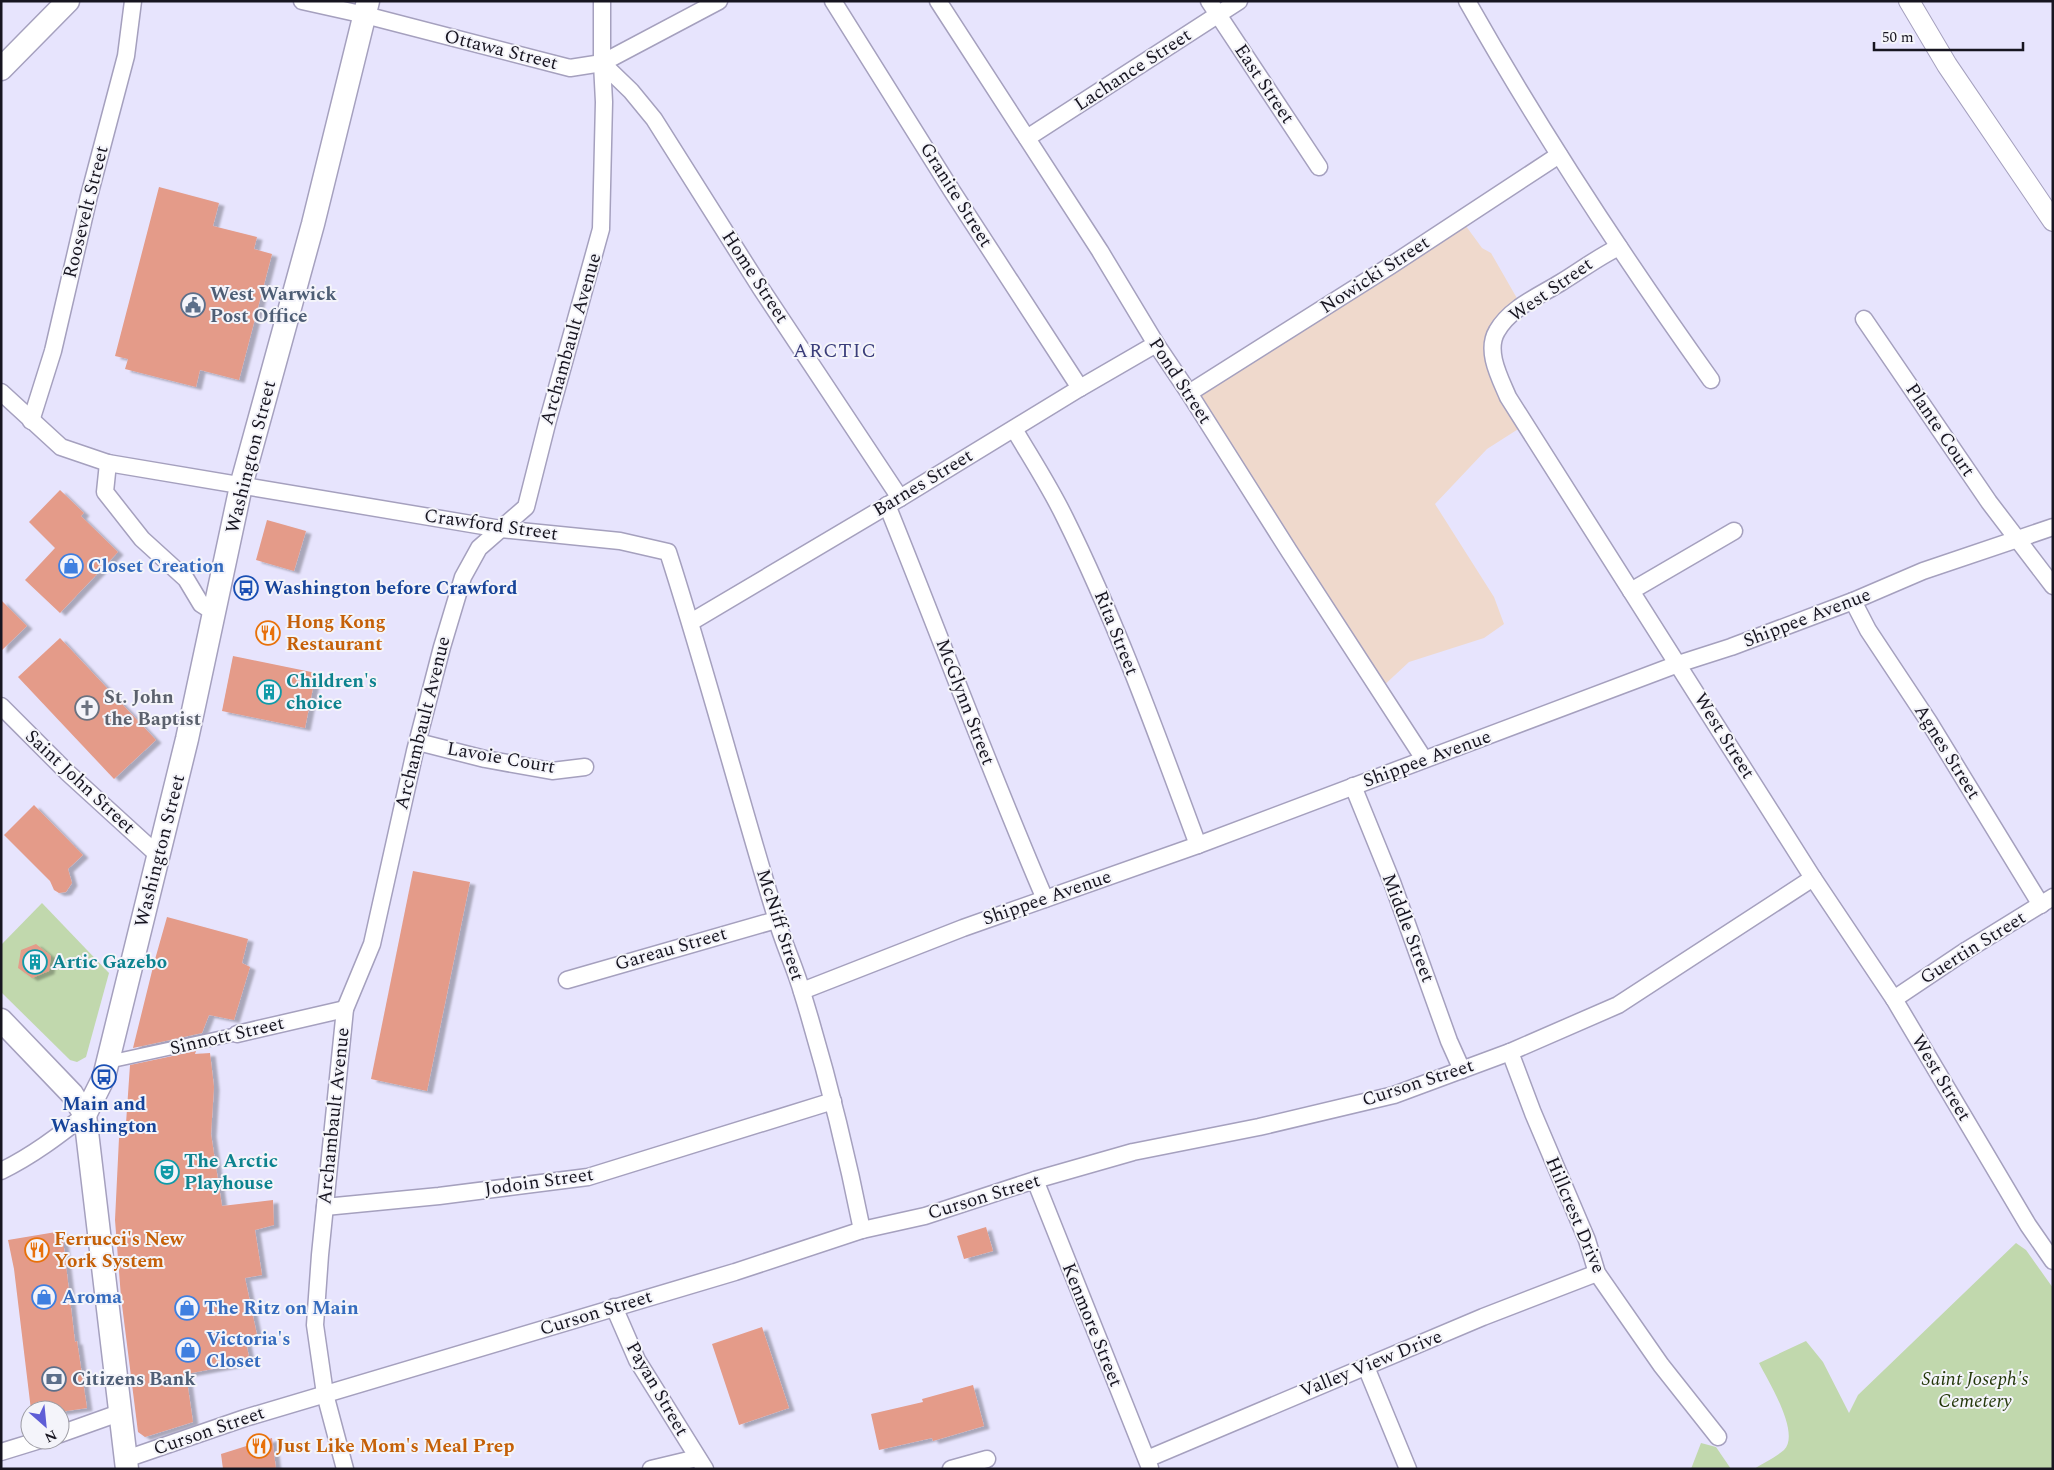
<svg xmlns="http://www.w3.org/2000/svg" width="2054" height="1470" viewBox="0 0 2054 1470" font-family="Spectral,serif">
<style>
.industrial{fill:#efd9cc}
.green{fill:#c1d8ad}
.building{fill:#e49b89;filter:url(#shadow)}
.lines{fill:none;stroke-linecap:round;stroke-linejoin:round}
.pedestrian-casing{stroke:#a5a0be;stroke-width:15}
.minor-casing{stroke:#a5a0be;stroke-width:19}
.tertiary-casing{stroke:#a5a0be;stroke-width:22}
.secondary-casing{stroke:#a5a0be;stroke-width:25}
.pedestrian{stroke:#fff;stroke-width:12}
.minor{stroke:#fff;stroke-width:16}
.tertiary{stroke:#fff;stroke-width:20}
.secondary{stroke:#fff;stroke-width:22}
.labels{text-anchor:middle;dominant-baseline:central;stroke-width:4;stroke-linejoin:round;paint-order:stroke}
.street-label{font-size:19px;fill:#171520;stroke:#f4f4fa}
.service-label{font-size:19px;font-weight:bold;fill:#4e5e75;stroke:#f4f4fa;text-anchor:start}
.shop-label{font-size:19px;font-weight:bold;fill:#366cbe;stroke:#f4f4fa;text-anchor:start}
.transit-label{font-size:19px;font-weight:bold;fill:#164399;stroke:#f4f4fa;text-anchor:start}
.food-label{font-size:19px;font-weight:bold;fill:#c56008;stroke:#f4f4fa;text-anchor:start}
.culture-label{font-size:19px;font-weight:bold;fill:#0d838f;stroke:#f4f4fa;text-anchor:start}
.worship-label{font-size:19px;font-weight:bold;fill:#5b616d;stroke:#f4f4fa;text-anchor:start}
.park-label{font-size:19px;font-style:italic;fill:#233709;stroke:#f4f4fa}
.neighbourhood-label{font-size:20px;letter-spacing:1px;fill:#3b3e7a;stroke:#f4f4fa}
</style>
<defs>
<filter id="shadow"><feDropShadow dx="5.5" dy="3" stdDeviation="1" flood-color="#0004"/></filter>
</defs>
<rect width="100%" height="100%" fill="#e7e4fd"/>
<path class="industrial" d="M1463,222L1482,248L1491,253L1522,307L1494,341L1523,426L1487,449L1435,504L1494,597L1504,624L1484,638L1409,662L1380,689L1190,398Z"/>
<g class="green">
<path d="M42,903L109,973L86,1057L77,1062L70,1060L1,992V945Z"/>
<path d="M2016,1243L2026,1250L2053,1288V1469H1754C1763,1463 1776,1457 1784,1450C1801,1433 1768,1381 1759,1363L1806,1341L1823,1362L1849,1413L1858,1395Z"/>
<path d="M1701,1443L1716,1447L1731,1469H1691Z"/>
</g>
<g class="building">
<path d="M159,187L219,203L213,226L257,237L254,249L272,254L239,380L200,370L196,387L125,369L128,359L115,356Z"/>
<path d="M60,490L84,513L81,516L118,552L60,613L25,580L55,548L29,522Z"/>
<path d="M267,520L306,531L294,571L256,560Z"/>
<path d="M1,600L27,626L1,651Z"/>
<path d="M60,638L156,740L114,779L18,677Z"/>
<path d="M233,656L316,673L305,728L222,711Z"/>
<path d="M34,805L83,855L68,869L72,883L66,892L59,893L54,890L50,881L4,835Z"/>
<path d="M413,871L470,882L427,1091L371,1079Z"/>
<path d="M167,917L248,939L242,963L250,967L234,1020L209,1015L202,1033L133,1048L154,963Z"/>
<path d="M36,944L51,956L49,971L32,978L18,968L21,950Z"/>
<path d="M196,1051L195,1054L210,1053L214,1087L211,1134L222,1206L273,1200L274,1225L255,1230L262,1275L245,1278L257,1335L245,1337L250,1362L186,1374L193,1422L145,1437L138,1432L121,1297L115,1220L119,1138H125L130,1065Z"/>
<path d="M986,1227L993,1251L964,1259L957,1236Z"/>
<path d="M62,1231L75,1342L77,1341L87,1408L60,1412V1410H31L14,1269L8,1240Z"/>
<path d="M762,1327L789,1408L739,1425L712,1344Z"/>
<path d="M973,1385L984,1426L933,1441L932,1438L879,1450L871,1414L923,1402L922,1399Z"/>
<path d="M272,1438L276,1469H223L221,1454Z"/>
</g>
<g class="lines">
<g class="pedestrian-casing">
<path id="pedestrian" d="M108,1062L237,1034"/>
</g>
<g class="minor-casing">
<g id="minor">
<path d="M302,1L365,15L570,68L602,63L719,1"/>
<path d="M833,1L952,191L1080,388"/>
<path d="M938,1L1100,251L1156,344L1189,393L1289,551L1424,759"/>
<path d="M1209,1L1319,167"/>
<path d="M1467,1C1541,132 1624,258 1711,380"/>
<path d="M602,63L631,91L654,119L760,287L900,498"/>
<path d="M1027,138L1239,1"/>
<path d="M1619,247C1598,257 1580,271 1560,283C1539,296 1510,308 1497,331C1485,351 1500,378 1508,397L1813,878L1894,999L2028,1225L2053,1261"/>
<path d="M1864,319L1989,502L2053,586"/>
<path d="M1,392L61,447L108,463L501,529L620,541L668,552C707,673 739,796 776,917C783,943 795,967 802,992C826,1070 846,1150 862,1230"/>
<path d="M1189,393L1390,266L1559,155"/>
<path d="M31,421L53,351L89,196L126,56L133,1"/>
<path d="M1014,429C1031,458 1050,487 1065,518C1117,623 1157,735 1198,845"/>
<path d="M108,463L105,492L142,539L186,579L201,604L215,613"/>
<path d="M887,505C940,636 989,769 1045,899"/>
<path d="M1631,591L1734,531"/>
<path d="M1853,601L1868,630L1929,722L2041,905"/>
<path d="M691,622L900,498L1080,388L1156,344"/>
<path d="M1,706L68,773L159,856"/>
<path d="M418,742L485,759L552,771L585,767"/>
<path d="M1353,786L1392,882L1449,1041L1462,1070"/>
<path d="M567,980L776,920"/>
<path d="M802,991L963,928L1198,845L1678,664L1731,647L1853,601L1923,571L2053,527"/>
<path d="M1894,999L1967,950L2053,897"/>
<path d="M237,1034L345,1009"/>
<path d="M1510,1052L1533,1113L1587,1240L1597,1273L1661,1365L1718,1437"/>
<path d="M1,1171C32,1156 58,1136 85,1115"/>
<path d="M1035,1180L1150,1468"/>
<path d="M325,1207L439,1196L588,1177L833,1101"/>
<path d="M614,1307L637,1360L705,1469"/>
<path d="M1366,1367L1408,1469"/>
<path d="M60,1434L119,1413"/>
<path d="M1,1452L40,1440"/>
<path d="M126,1459L245,1418L735,1272L862,1230L925,1216L1035,1180L1133,1152L1259,1127L1394,1095L1510,1052L1618,1005L1813,878"/>
<path d="M1147,1459L1483,1317L1597,1273"/>
<path d="M345,1469L325,1394L315,1325L320,1255L345,1009L372,944L415,751L442,647L463,577L479,548L526,507L548,420L601,229L604,102L602,63V1"/>
<path d="M651,1469L697,1458"/>
<path d="M951,1469L987,1459"/>
</g>
</g>
<g class="tertiary-casing">
<path id="tertiary" d="M1909,1L1947,65L2053,221"/>
</g>
<g class="secondary-casing">
<g id="secondary">
<path d="M1,69L68,1"/>
<path d="M1,1020L72,1094L85,1115L127,1469"/>
<path d="M85,1115L104,1077L187,739L241,486L313,224L368,1"/>
</g>
</g>
<use href="#pedestrian" class="pedestrian"/>
<use href="#minor" class="minor"/>
<use href="#tertiary" class="tertiary"/>
<use href="#secondary" class="secondary"/>
</g>
<defs>
<g id="civic-ring" transform="scale(1.25)"><circle r="9.5" fill="#f4f4fa" stroke="#5c6f8a" stroke-width="1.5"/><path d="M-.6-6.5H3V-4.5H.6V-3L4-1V1h2V6H-6V1h2V-1L-.6-3ZM-1.2 2.5V6h2.4V2.5Z" fill="#5c6f8a"/></g>
<g id="shop-ring" transform="scale(1.25)"><circle r="9.5" fill="#f4f4fa" stroke="#3f7fe0" stroke-width="1.5"/><path d="M-5-2.5h2.3a2.7 3.5 0 0 1 5.4 0H5L5.5 6h-11ZM-1.5-2.5h3a1.5 2.3 0 0 0-3 0Z" fill="#3f7fe0"/></g>
<g id="bus-ring" transform="scale(1.25)"><circle r="9.5" fill="#f4f4fa" stroke="#1a4fb4" stroke-width="1.5"/><path d="M-5-6H5V4H4V6H2V4H-2V6H-4V4H-5ZM-3.5-4V0h7V-4ZM-3.5 1.2v1.5H-2V1.2ZM2 1.2v1.5H3.5V1.2Z" fill="#1a4fb4"/></g>
<g id="restaurant-ring" transform="scale(1.25)"><circle r="9.5" fill="#f4f4fa" stroke="#e8710a" stroke-width="1.5"/><path d="M-5-6h1v4h1v-4h1v4h1v-4h1v5L-1.5 .5V6h-2V.5L-5-1ZM5-6V6H3V1.5H1.5Q1.5-4 5-6Z" fill="#e8710a"/></g>
<g id="building-ring" transform="scale(1.25)"><circle r="9.5" fill="#f4f4fa" stroke="#0f9aa8" stroke-width="1.5"/><path d="M-4-6H4V6H1V3H-1V6H-4ZM-2.5-4.3h1.7v1.8h-1.7ZM.8-4.3h1.7v1.8H.8ZM-2.5-1h1.7V.8h-1.7ZM.8-1h1.7V.8H.8Z" fill="#0f9aa8"/></g>
<g id="church-ring" transform="scale(1.25)"><circle r="9.5" fill="#f4f4fa" stroke="#6b7280" stroke-width="1.5"/><path d="M-1.2-6h2.4v3.5h3.3v2.4h-3.3V6h-2.4V-.1h-3.3v-2.4h3.3Z" fill="#6b7280"/></g>
<g id="theatre-ring" transform="scale(1.25)"><circle r="9.5" fill="#f4f4fa" stroke="#0f9aa8" stroke-width="1.5"/><path d="M-5-5.5Q0-4 5-5.5V0Q5 5 0 6Q-5 5-5 0ZM-3.3-2.5H-1v1.5H-3.3ZM1-2.5H3.3v1.5H1ZM-2.8 1Q0 5.5 2.8 1Z" fill="#0f9aa8"/></g>
<g id="bank-ring" transform="scale(1.25)"><circle r="9.5" fill="#f4f4fa" stroke="#5c6f8a" stroke-width="1.5"/><path d="M-6-4H6V4H-6ZM0-2.3a2.3 2.3 0 1 0 0 4.6a2.3 2.3 0 1 0 0-4.6Z" fill="#5c6f8a"/></g>
</defs>
<g fill-rule="evenodd">
<use href="#civic-ring" x="193" y="305"/>
<use href="#shop-ring" x="71" y="566"/>
<use href="#bus-ring" x="246" y="588"/>
<use href="#restaurant-ring" x="268" y="633"/>
<use href="#building-ring" x="269" y="692"/>
<use href="#church-ring" x="87" y="708"/>
<use href="#building-ring" x="35" y="962"/>
<use href="#bus-ring" x="104" y="1077"/>
<use href="#theatre-ring" x="167" y="1172"/>
<use href="#restaurant-ring" x="37" y="1250"/>
<use href="#shop-ring" x="44" y="1297"/>
<use href="#shop-ring" x="187" y="1308"/>
<use href="#shop-ring" x="188" y="1350"/>
<use href="#bank-ring" x="54" y="1379"/>
<use href="#restaurant-ring" x="259" y="1446"/>
</g>
<g class="labels">
<g class="street-label">
<text transform="translate(501 50) rotate(14)">Ottawa Street</text>
<text transform="translate(1133 70) rotate(-33)">Lachance Street</text>
<text transform="translate(1264 84) rotate(56)">East Street</text>
<text transform="translate(956 195) rotate(58)">Granite Street</text>
<text transform="translate(86 212) rotate(-76)">Roosevelt Street</text>
<text transform="translate(1375 275) rotate(-33)">Nowicki Street</text>
<text transform="translate(755 277) rotate(57)">Home Street</text>
<text transform="translate(1551 290) rotate(-35)">West Street</text>
<text transform="translate(571 339) rotate(-74)">Archambault Avenue</text>
<text transform="translate(1180 381) rotate(57)">Pond Street</text>
<text transform="translate(1940 430) rotate(56)">Plante Court</text>
<text transform="translate(251 457) rotate(-76)">Washington Street</text>
<text transform="translate(923 483) rotate(-31)">Barnes Street</text>
<text transform="translate(491 525) rotate(8)">Crawford Street</text>
<text transform="translate(1807 618) rotate(-21)">Shippee Avenue</text>
<text transform="translate(1116 633) rotate(68)">Rita Street</text>
<text transform="translate(965 702) rotate(69)">McGlynn Street</text>
<text transform="translate(423 723) rotate(-76)">Archambault Avenue</text>
<text transform="translate(1724 736) rotate(58)">West Street</text>
<text transform="translate(1947 752) rotate(58)">Agnes Street</text>
<text transform="translate(501 758) rotate(10)">Lavoie Court</text>
<text transform="translate(1427 759) rotate(-20)">Shippee Avenue</text>
<text transform="translate(80 782) rotate(43)">Saint John Street</text>
<text transform="translate(160 851) rotate(-76)">Washington Street</text>
<text transform="translate(1047 898) rotate(-19)">Shippee Avenue</text>
<text transform="translate(780 925) rotate(72)">McNiff Street</text>
<text transform="translate(1408 928) rotate(69)">Middle Street</text>
<text transform="translate(1973 948) rotate(-32)">Guertin Street</text>
<text transform="translate(671 949) rotate(-16)">Gareau Street</text>
<text transform="translate(227 1036) rotate(-13)">Sinnott Street</text>
<text transform="translate(1941 1078) rotate(59)">West Street</text>
<text transform="translate(1418 1083) rotate(-18)">Curson Street</text>
<text transform="translate(334 1116) rotate(-84)">Archambault Avenue</text>
<text transform="translate(539 1182) rotate(-8)">Jodoin Street</text>
<text transform="translate(984 1197) rotate(-17)">Curson Street</text>
<text transform="translate(1575 1215) rotate(67)">Hillcrest Drive</text>
<text transform="translate(596 1313) rotate(-17)">Curson Street</text>
<text transform="translate(1092 1325) rotate(68)">Kenmore Street</text>
<text transform="translate(1371 1364) rotate(-22)">Valley View Drive</text>
<text transform="translate(657 1389) rotate(60)">Payan Street</text>
<text transform="translate(209 1431) rotate(-19)">Curson Street</text>
</g>
<g class="service-label">
<text x="210" y="294">West Warwick<tspan x="210" dy="22">Post Office</tspan></text>
<text x="72" y="1379">Citizens Bank</text>
</g>
<g class="shop-label">
<text x="88" y="566">Closet Creation</text>
<text x="62" y="1297">Aroma</text>
<text x="204" y="1308">The Ritz on Main</text>
<text x="206" y="1339">Victoria's<tspan x="206" dy="22">Closet</tspan></text>
</g>
<g class="transit-label">
<text x="264" y="588">Washington before Crawford</text>
<text x="104" y="1104" text-anchor="middle">Main and<tspan x="104" dy="22">Washington</tspan></text>
</g>
<g class="food-label">
<text x="286" y="622">Hong Kong<tspan x="286" dy="22">Restaurant</tspan></text>
<text x="54" y="1239">Ferrucci's New<tspan x="54" dy="22">York System</tspan></text>
<text x="276" y="1446">Just Like Mom's Meal Prep</text>
</g>
<g class="culture-label">
<text x="286" y="681">Children's<tspan x="286" dy="22">choice</tspan></text>
<text x="52" y="962">Artic Gazebo</text>
<text x="184" y="1161">The Arctic<tspan x="184" dy="22">Playhouse</tspan></text>
</g>
<g class="worship-label">
<text x="104" y="697">St. John<tspan x="104" dy="22">the Baptist</tspan></text>
</g>
<g class="park-label">
<text x="1975" y="1379">Saint Joseph's<tspan x="1975" dy="22">Cemetery</tspan></text>
</g>
<g class="neighbourhood-label">
<text x="835" y="351">ARCTIC</text>
</g>
</g>
<rect width="2054" height="1470" fill="none" stroke="#171520" stroke-width="5"/>
<g transform="translate(45 1425) rotate(153)"><circle r="24" fill="#f4f4fa" stroke="#9c9ba3"/>
<path d="M0-4L9 19L0 12L-9 19Z" fill="#5e5dd6"/>
<text y="-8" font-size="14" font-weight="bold" text-anchor="middle" fill="#171520">N</text>
</g>
<path d="M1874 42v8h149v-8" fill="none" stroke="#171520" stroke-width="2.5"/>
<text x="1882" y="42" font-size="15" fill="#171520" stroke="#f4f4fa" stroke-width="4" paint-order="stroke">50 m</text>
</svg>
